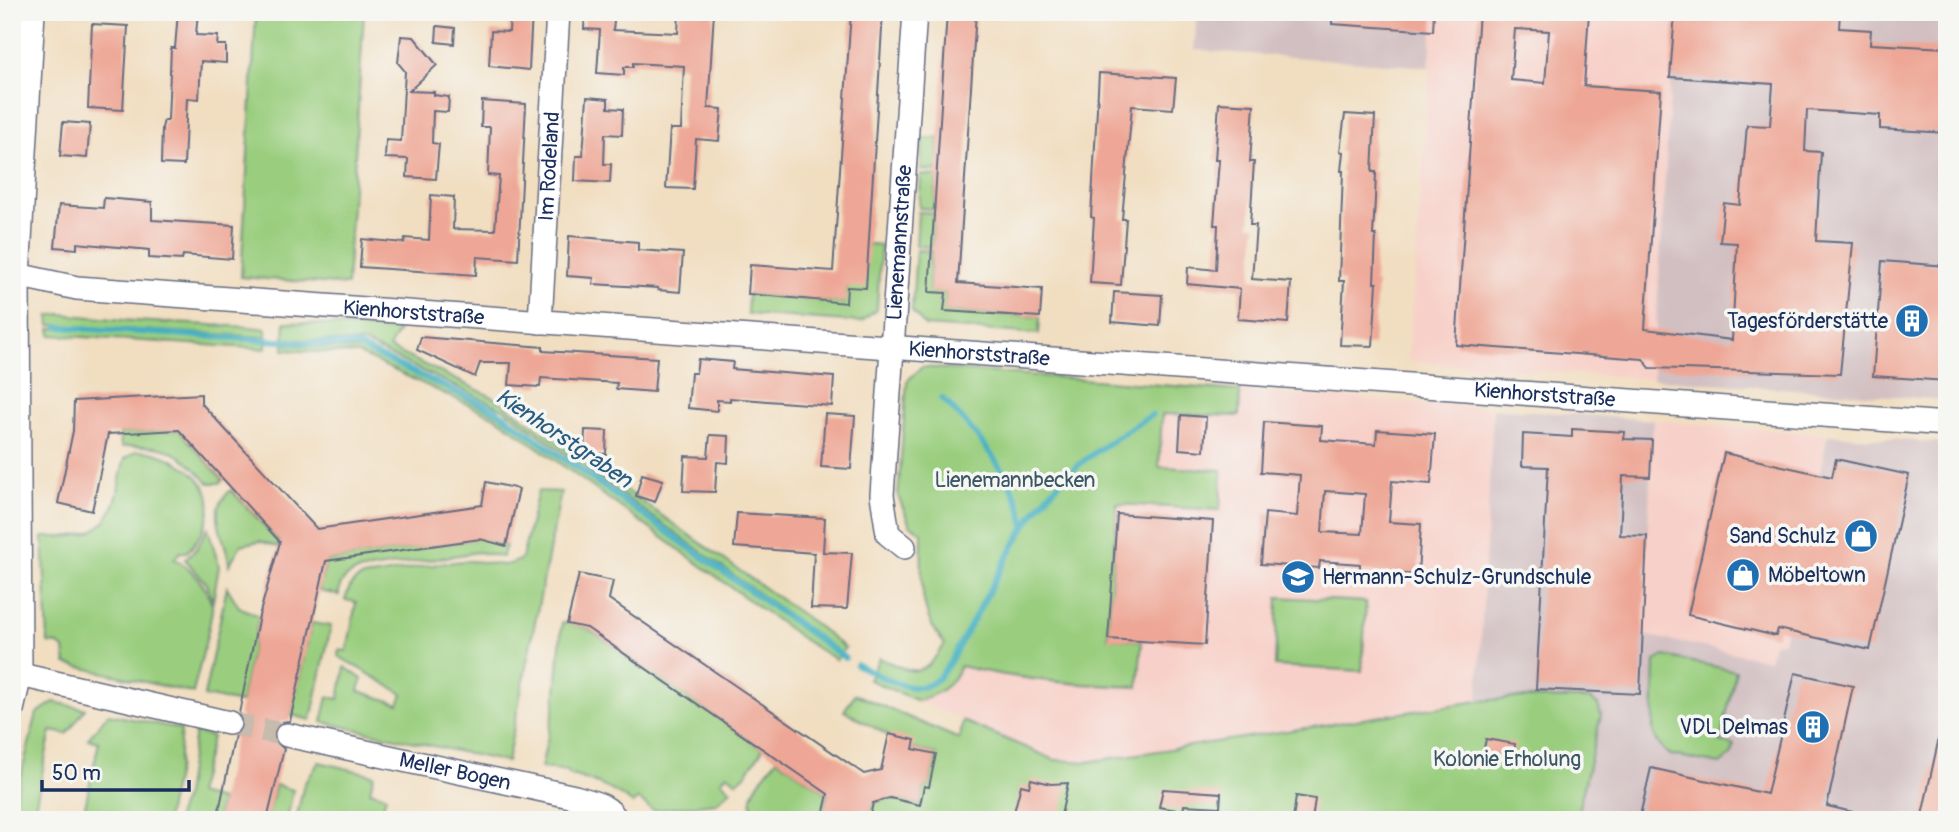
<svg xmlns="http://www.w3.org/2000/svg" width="1959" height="832" viewBox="0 0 1959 832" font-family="Pangolin,sans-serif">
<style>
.built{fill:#f7d1c9}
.industrial{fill:#d2bfc1}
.green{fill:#9ace7e;stroke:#5a7e6e;stroke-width:2}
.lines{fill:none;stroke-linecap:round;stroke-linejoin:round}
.stream{stroke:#44b0c1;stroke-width:6}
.building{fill:#eea796;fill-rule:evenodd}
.minor-tunnel{stroke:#c6bbad;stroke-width:23;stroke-dasharray:23 11;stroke-linecap:butt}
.minor-casing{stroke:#666c81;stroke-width:26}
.minor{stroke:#fff;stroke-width:23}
.labels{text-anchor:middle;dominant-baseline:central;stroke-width:7;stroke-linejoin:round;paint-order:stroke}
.street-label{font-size:21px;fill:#1b2f5e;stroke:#f6f6f2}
.poi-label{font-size:21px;fill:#1b2f5e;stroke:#f6f6f2;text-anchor:end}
.park-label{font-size:21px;fill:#3b5766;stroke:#f6f6f2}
.water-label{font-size:23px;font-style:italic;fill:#295c81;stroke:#f6f6f2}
</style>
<rect width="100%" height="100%" fill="#f6f6f2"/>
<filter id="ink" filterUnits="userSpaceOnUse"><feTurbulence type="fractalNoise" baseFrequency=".0143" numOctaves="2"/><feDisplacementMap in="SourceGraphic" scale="14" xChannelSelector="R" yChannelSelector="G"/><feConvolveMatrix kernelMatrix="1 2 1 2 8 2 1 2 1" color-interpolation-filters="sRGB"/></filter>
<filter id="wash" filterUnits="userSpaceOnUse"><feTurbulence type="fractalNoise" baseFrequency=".00686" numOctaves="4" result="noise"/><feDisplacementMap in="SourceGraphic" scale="28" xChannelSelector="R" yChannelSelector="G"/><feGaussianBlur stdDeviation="1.57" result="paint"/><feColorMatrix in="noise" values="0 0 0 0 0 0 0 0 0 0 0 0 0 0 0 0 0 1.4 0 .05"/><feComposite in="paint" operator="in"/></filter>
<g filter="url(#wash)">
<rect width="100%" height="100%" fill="#f1dec1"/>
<g class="built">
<path d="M1434,12H1675L1653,379L1408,361Z"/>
<path d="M1240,391L1493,408L1478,701L1087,762L1055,760L918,701L940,693L949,686L960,666L983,671L1104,686L1117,503L1220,509L1222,471L1159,467L1162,414L1239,416Z"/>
<path d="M1653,420L1828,435L1783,643L1774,644L1769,660L1643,636Z"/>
</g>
<g class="industrial">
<path d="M1197,12H1434L1429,67L1194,50Z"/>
<path d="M1675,12H1947V400L1653,379Z"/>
<path d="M1493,408L1653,420L1643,635L1769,660L1774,643L1783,642L1828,435L1947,443V820H1576L1601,716L1598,705L1590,699L1518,698L1478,701Z"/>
</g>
<g class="green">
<path d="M256,12H364L347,285L241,277Z"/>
<path d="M923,138H939L937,171L921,170Z"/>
<path d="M921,175L937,176L934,209L919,208Z"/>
<path d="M918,212L934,213L932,247L916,246Z"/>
<path d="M869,244L881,245L877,309L861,322L747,314L748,294L845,303L847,287Z"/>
<path d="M916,250L931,251L929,291L946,293L945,311L1040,317L1039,334L925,326L912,311Z"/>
<path d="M60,314L134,321L250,327L266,329V337L50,325L49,316Z"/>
<path d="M285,322L399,330L389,348L495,398L814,623L845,648L841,653L504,409L364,343L284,339Z"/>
<path d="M61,328L266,342V349L51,335L50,329Z"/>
<path d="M284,344L363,350L499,415L839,656L836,660L804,640L497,418L359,354L284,350Z"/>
<path d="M922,367L1240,391L1239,416L1162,414L1159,467L1222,470L1220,510L1117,504L1108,638L1142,641L1138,687C1079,685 1018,680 960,666C951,688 939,693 918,701L869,680L879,658C916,674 920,680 945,644C916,614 922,571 922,532L910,525L898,496L907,381Z"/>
<path d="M179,430L223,480L220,483H208C180,450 164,443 121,447L120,433Z"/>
<path d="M137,451C161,449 206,473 209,499C212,518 200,539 187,552H180L174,559C191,566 207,587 212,605C214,615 196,678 193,693L66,664L64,649L57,644L48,643L43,537C83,537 108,536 118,492C120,481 121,470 125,459Z"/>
<path d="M231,490L279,542L278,547L260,541L241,545L229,565C228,538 203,514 231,490Z"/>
<path d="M538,491L561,492L507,762L322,722L328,697L339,699L345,667L362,679L359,691L399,704L403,694L338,656L339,650L347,651L356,602L345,600C349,588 351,581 363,577C398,573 433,562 468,561C489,560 503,572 522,558Z"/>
<path d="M208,528L219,566L213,601L206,583L185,559L196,549Z"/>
<path d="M490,537L489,541L506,546L502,557L478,552L358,571C346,576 339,581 339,595L319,591L326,561Z"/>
<path d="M227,587L239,607L259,616L241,703L204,696Z"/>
<path d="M1278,597L1366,602L1362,671L1275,666Z"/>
<path d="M562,622L587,628L763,749L745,775L737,782L727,774L721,781L731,790L716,803L652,810L638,799L633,804C613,788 592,781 568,774V771L541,768L555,704Z"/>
<path d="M312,623L331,626L311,720L291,715Z"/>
<path d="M1664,656L1736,671L1720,742L1734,745L1732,754L1720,764L1671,755C1661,750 1656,741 1653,730L1655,661Z"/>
<path d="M855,694L959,739L963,721L1055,760L1087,762L1478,701L1518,698L1590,699L1598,705L1601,715L1576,820H869L873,803L890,798L920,805L924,786L929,787L936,754L913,749L844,711Z"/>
<path d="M54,702L85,709L67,734L51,731L33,817L13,806L37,713Z"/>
<path d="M108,714L181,729L178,766L166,820H82L99,742L88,739Z"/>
<path d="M195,732L212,737L197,794L221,800L217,820H176L185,795Z"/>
<path d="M777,759L828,794L822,820H757C741,795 763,778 777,759Z"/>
<path d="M319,762L374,775L370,791L386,796L380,820H296L304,784Z"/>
<path d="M276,785L293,790L287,820H267Z"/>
</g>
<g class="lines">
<g class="stream">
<path d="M59,327L357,346L496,410L845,658"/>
<path d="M942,398C975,431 1018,480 1025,527"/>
<path d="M857,665C876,673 911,697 932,683C943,676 951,661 957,649C981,609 1000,567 1025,527C1059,472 1099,448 1152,415"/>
</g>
</g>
<g id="blocks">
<g class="building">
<path d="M178,12H198L196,35L218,36L217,45H226V63L201,61L199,99L187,98L184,165L161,164L162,128L164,120H168L171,48H175Z"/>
<path d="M510,12H532L529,70L489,66L491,31L509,32Z"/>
<path d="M585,12H615L613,30L678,33L679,12H714L708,108L722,109L719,141L696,139L693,189L666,188L670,129H681L684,66L633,63V67H624V75L597,73L600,30L584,29Z"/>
<path d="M851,12H883L866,288L847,287L846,303L748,294L750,265L833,271Z"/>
<path d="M947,12H976L958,283L1042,289L1040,317L944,311L946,293L929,292Z"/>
<path d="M1332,12H1434L1433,31L1332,24Z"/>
<path d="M1479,12H1589L1584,86L1661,91L1645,329L1732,340L1737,243L1720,242L1724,203L1740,205L1747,125L1770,126L1773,84L1670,77L1675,12H1840L1839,28L1871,30L1870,44L1947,48V133L1880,129V115L1807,110L1805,151L1821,152L1816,241L1853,243L1840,374L1650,368L1643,359L1456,345ZM1515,29L1549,31L1545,83L1511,80Z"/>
<path d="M92,24L128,26L123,110L88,108Z"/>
<path d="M437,26L455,28L454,44L436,42Z"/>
<path d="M401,36L414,37L437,65L409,91L434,92V95L449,97L448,112L433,111L432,143L439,144L436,179L407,177L408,159L385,158L386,140L401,141L405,71L398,63Z"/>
<path d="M1099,73L1176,78L1173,109L1132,106L1122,219H1126L1121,285L1090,283L1094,218L1091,217Z"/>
<path d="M587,97L608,99V108L623,109L622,135L605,134L604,164H611L610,183L575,181L576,156H583Z"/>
<path d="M482,101L526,104L518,260L477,257L476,275L360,267L362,239L404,243L405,238L429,240L431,195L454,197L453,229L495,230L499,176L488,175L490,127H481Z"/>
<path d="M1219,103L1254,105L1250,162H1254L1250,225H1256L1252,279L1291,282L1288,323L1238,319L1240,289L1187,284L1188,267L1216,270L1218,225H1214L1219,160H1215Z"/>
<path d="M1345,114L1375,116L1372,172H1376L1375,199L1373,235H1376L1374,283H1377L1373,346L1340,345L1344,281H1339L1343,171H1341L1343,152L1340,151Z"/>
<path d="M63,122L90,124L87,158L60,156Z"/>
<path d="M104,198L152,202V220L234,225L232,259L183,255L182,260L149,258V250L77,243V249L55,247L59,205L103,208Z"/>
<path d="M569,236L638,242V250L683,253L680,292L658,290V288L593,284L594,278L567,276Z"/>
<path d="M1882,261L1947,266V381L1873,376Z"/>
<path d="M1114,292L1162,295L1160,326L1112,322Z"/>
<path d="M421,337L543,347V351L657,358L654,392L616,389L617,383L541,378L540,387L509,385L511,363H480L475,377L417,350Z"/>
<path d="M698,359L733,362L732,369L834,377L832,406L730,398V401L717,400V411L688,408L691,373H696Z"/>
<path d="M201,394V403L317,529L482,505L486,482L519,489L506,546L480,539L326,561L290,721L282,722L274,731V740L284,749L267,820H217L235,735L242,727V720L239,713L241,703L259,616L280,542L179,430L108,434L92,511L58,503L73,431L74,401Z"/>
<path d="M825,414L855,416L851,469L821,467Z"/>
<path d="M1181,415L1206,417L1204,451L1179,449Z"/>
<path d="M1264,422L1322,426L1321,440L1376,444L1377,430L1435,434L1431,484L1392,481L1389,522L1421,524L1418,575L1360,571V564L1320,561L1319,568L1261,564L1265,513L1297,516L1300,475L1261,472ZM1325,491L1365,494L1362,534L1322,532Z"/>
<path d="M1572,429L1625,432L1624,439L1652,440L1650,477L1623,476L1620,535L1647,536L1640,694L1536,689L1548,467L1522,466L1523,434L1572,437Z"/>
<path d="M585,430L607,431L606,454L584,453Z"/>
<path d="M710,435L729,436L728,463L717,462L715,492L683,491L685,456L708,457Z"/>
<path d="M1724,453L1832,477L1836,459L1909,475L1870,650L1778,629L1776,636L1688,615Z"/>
<path d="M642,474L663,480L655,502L636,496Z"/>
<path d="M737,513L825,518L823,552L852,553L847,609L811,608L814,553L734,547Z"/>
<path d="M1117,514L1213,521L1205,645L1108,639Z"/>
<path d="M579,574L613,581L609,599L864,774L881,770L889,734L915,740L913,749L936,754L929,787L924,786L920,805L890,798L873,803L869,820H822L828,794L587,628L567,624Z"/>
<path d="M1795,673L1853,686L1827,806L1857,813L1856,820H1639L1651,768L1767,794Z"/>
<path d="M1940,733H1947V820H1921Z"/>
<path d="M1486,739L1515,744L1513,759L1483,753Z"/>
<path d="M1031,779L1051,784L1068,783L1060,820H1012L1021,785L1029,787Z"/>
<path d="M1163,789L1221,793L1220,807L1184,805L1183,811L1159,807Z"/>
<path d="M1296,796L1315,799L1312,820H1293Z"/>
</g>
</g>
</g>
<g filter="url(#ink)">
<use href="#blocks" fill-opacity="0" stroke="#666c81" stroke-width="2"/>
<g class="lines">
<path class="minor-tunnel" d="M229,723L287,735"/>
<g class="minor-casing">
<g id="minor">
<path id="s1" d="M12,274L77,288L1947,424"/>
<path id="s2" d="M540,322L558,12"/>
<path id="s3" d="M904,547L888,534L882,495L915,12"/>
<path d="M12,673L229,723"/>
<path d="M12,710L20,675L18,276L33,12"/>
<path id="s4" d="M287,735L575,797C590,802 609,804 616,820"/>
</g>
</g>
<use href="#minor" class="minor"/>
</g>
</g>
<defs>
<g id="building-disc" transform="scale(1.75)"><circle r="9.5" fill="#1f6fb2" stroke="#f6f6f2"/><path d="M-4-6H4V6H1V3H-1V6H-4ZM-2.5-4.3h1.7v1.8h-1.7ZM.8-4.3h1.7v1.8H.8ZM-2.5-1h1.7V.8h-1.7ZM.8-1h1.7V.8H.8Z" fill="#fff"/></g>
<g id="shop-disc" transform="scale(1.75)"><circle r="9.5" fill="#1f6fb2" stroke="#f6f6f2"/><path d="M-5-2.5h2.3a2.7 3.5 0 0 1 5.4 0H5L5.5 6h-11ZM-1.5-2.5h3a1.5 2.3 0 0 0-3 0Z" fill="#fff"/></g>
<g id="school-disc" transform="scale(1.75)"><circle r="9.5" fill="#1f6fb2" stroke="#f6f6f2"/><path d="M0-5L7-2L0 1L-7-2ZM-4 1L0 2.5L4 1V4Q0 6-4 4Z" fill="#fff"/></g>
</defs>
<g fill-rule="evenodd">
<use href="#building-disc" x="1912" y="321"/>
<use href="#shop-disc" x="1861" y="536"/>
<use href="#shop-disc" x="1743" y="575"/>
<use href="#school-disc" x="1298" y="577"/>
<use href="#building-disc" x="1813" y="727"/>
</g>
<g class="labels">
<g class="street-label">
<text stroke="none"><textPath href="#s2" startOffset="156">Im Rodeland</textPath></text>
<text stroke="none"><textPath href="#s3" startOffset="313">Lienemannstraße</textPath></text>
<text stroke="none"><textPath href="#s1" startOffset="404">Kienhorststraße</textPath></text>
<text stroke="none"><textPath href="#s1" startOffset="971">Kienhorststraße</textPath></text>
<text stroke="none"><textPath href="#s1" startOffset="1538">Kienhorststraße</textPath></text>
<text stroke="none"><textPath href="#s4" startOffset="172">Meller Bogen</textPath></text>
</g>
<g class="poi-label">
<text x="1888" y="321">Tagesförderstätte</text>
<text x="1836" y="536">Sand Schulz</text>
<text x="1768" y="575" text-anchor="start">Möbeltown</text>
<text x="1322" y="577" text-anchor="start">Hermann-Schulz-Grundschule</text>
<text x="1788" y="727">VDL Delmas</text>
</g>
<g class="park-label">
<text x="1015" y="480">Lienemannbecken</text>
<text x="1507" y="759">Kolonie Erholung</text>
</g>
<g class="water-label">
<text transform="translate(564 438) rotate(34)">Kienhorstgraben</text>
</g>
</g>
<rect width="1959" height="832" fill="none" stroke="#f6f6f2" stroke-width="42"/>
<path d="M42 780v10h147v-10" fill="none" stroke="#1b2f5e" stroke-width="3.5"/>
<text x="52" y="780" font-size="21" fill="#1b2f5e" stroke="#f6f6f2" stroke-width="5" paint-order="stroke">50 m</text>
</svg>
